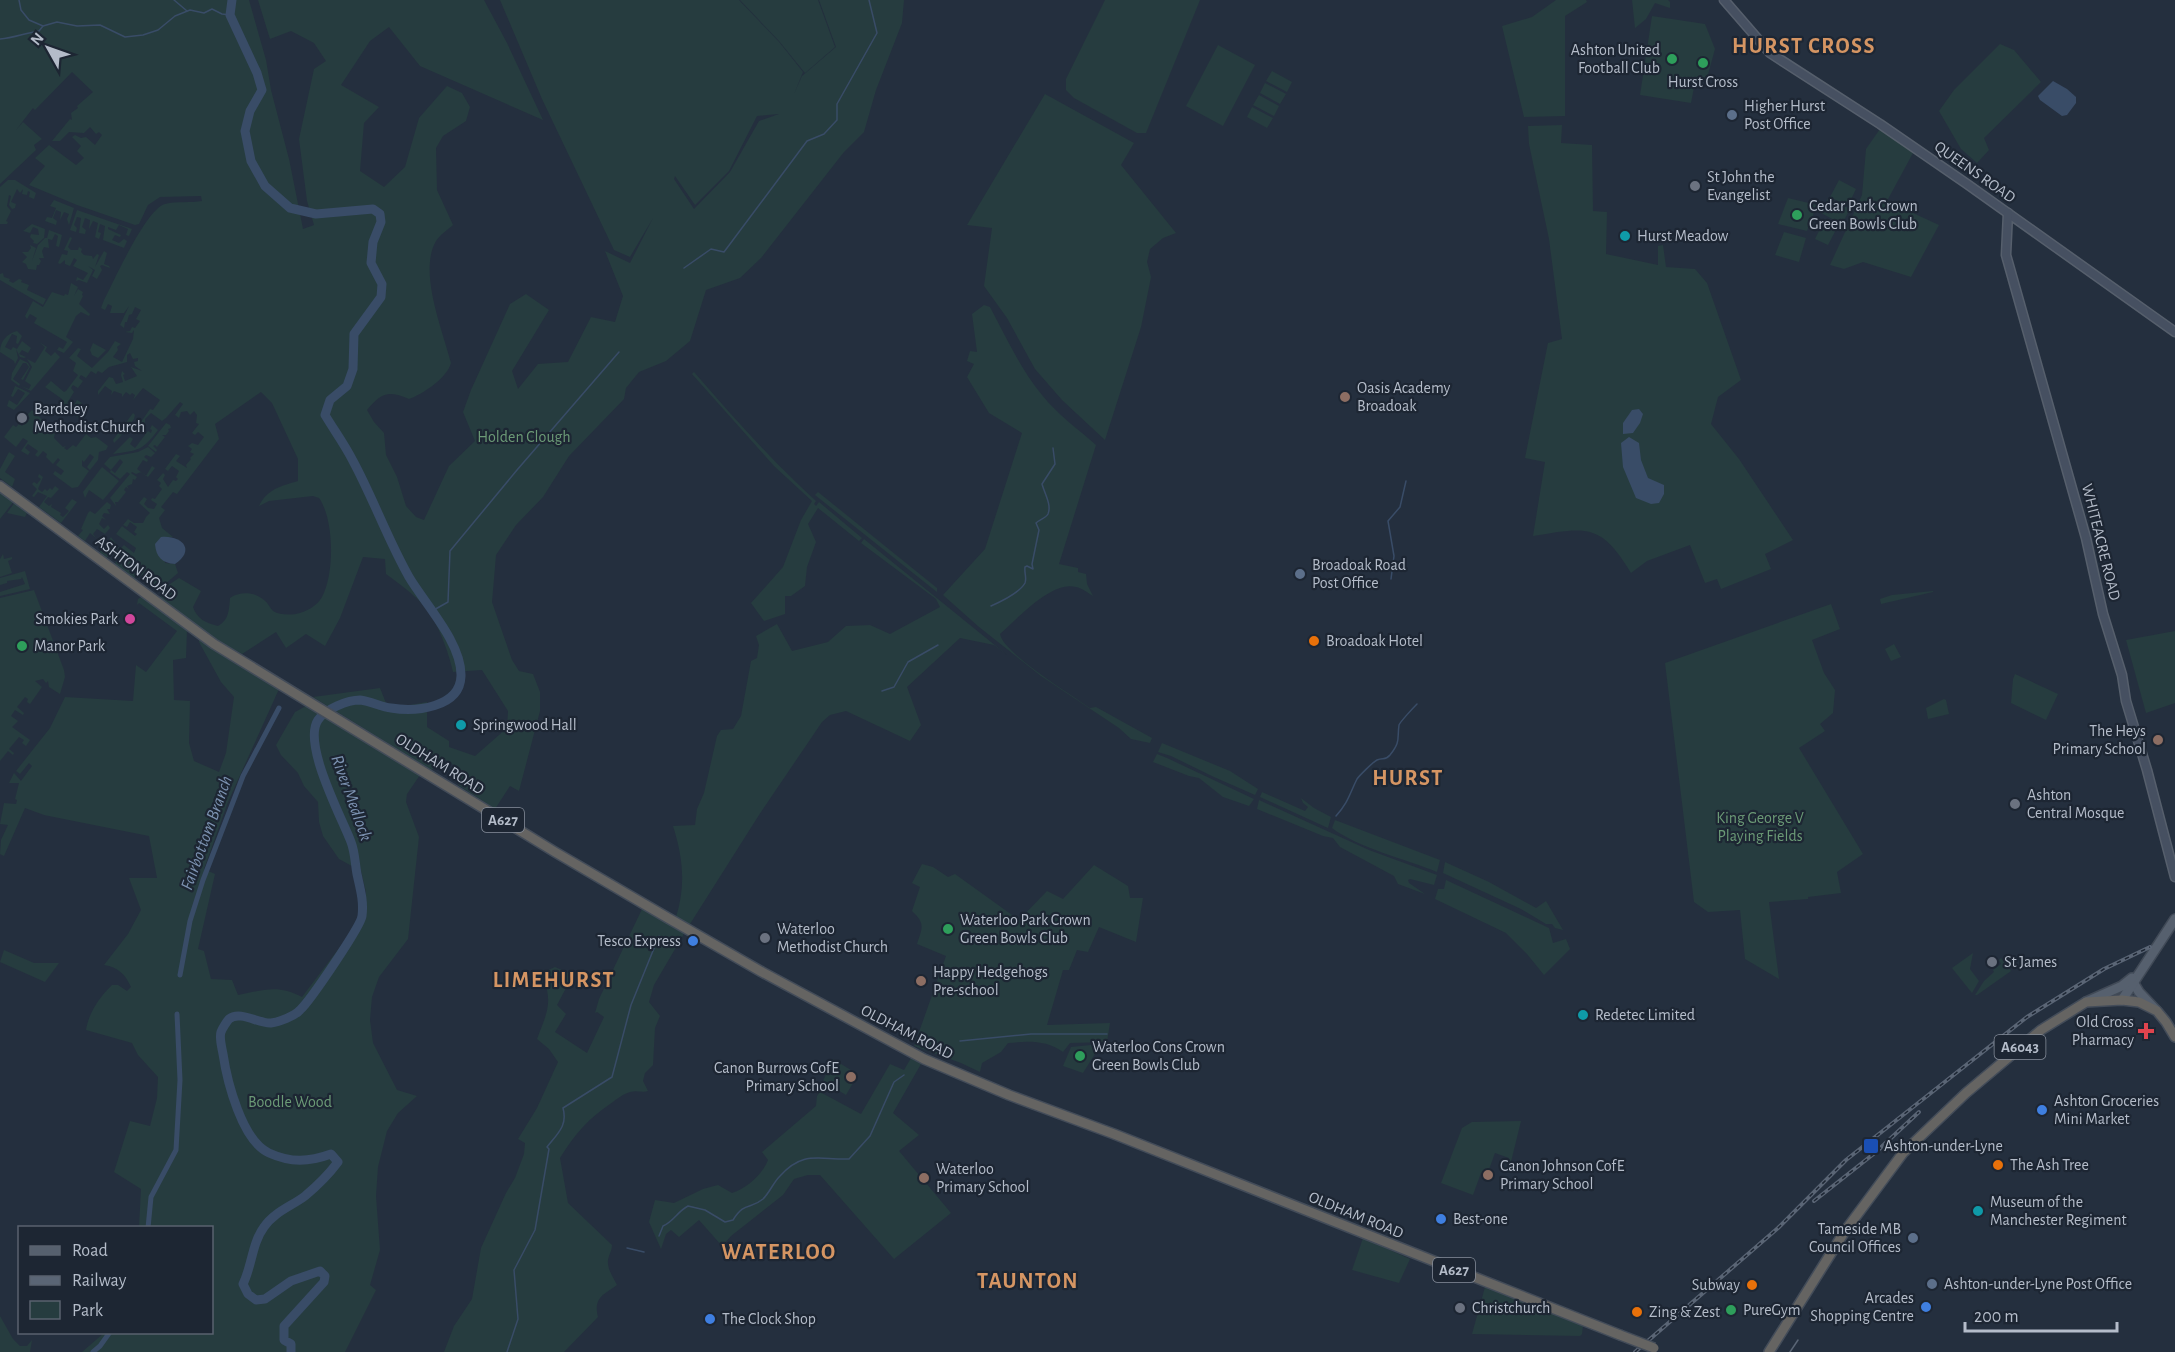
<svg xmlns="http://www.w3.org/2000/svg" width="2175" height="1352" viewBox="0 0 2175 1352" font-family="'Alegreya Sans',sans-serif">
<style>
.green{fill:#263c3f;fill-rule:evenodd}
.water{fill:#394c67}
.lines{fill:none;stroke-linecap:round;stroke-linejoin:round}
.stream{stroke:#394c67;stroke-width:1.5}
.canal{stroke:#394c67;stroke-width:5}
.river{stroke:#394c67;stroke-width:9}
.secondary-casing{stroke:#565f6c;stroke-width:11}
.primary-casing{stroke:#414a57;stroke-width:12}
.trunk-casing{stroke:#434c59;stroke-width:12}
.secondary{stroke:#465061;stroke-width:8}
.primary{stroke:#56606e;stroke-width:9}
.trunk{stroke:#656462;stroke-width:9}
.tram{stroke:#5a6575;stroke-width:1.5}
.rail-casing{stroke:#5a6575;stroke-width:4}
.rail{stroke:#1d2633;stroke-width:1.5;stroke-dasharray:4.5;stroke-linecap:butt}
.trunk-bridge-casing{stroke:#434c59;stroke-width:12;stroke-linecap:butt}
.trunk-bridge{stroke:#656462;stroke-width:9}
.leisure-dot{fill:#2e9e5b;stroke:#1d2633;stroke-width:2}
.service-dot{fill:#5c6f8a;stroke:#1d2633;stroke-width:2}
.worship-dot{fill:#6b7280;stroke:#1d2633;stroke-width:2}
.culture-dot{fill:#0f9aa8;stroke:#1d2633;stroke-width:2}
.education-dot{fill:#8d6e63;stroke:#1d2633;stroke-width:2}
.hotel-dot{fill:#d1479c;stroke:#1d2633;stroke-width:2}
.food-dot{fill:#e8710a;stroke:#1d2633;stroke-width:2}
.shop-dot{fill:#3f7fe0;stroke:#1d2633;stroke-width:2}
.health-dot{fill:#e0444e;stroke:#1d2633;stroke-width:2}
.transit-dot{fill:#1a4fb4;stroke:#1d2633;stroke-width:2}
.labels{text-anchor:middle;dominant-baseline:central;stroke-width:4.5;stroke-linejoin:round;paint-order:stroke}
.shield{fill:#1d2633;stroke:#878f9c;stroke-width:1.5}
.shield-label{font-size:15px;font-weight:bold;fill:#b4bcc9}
.poi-label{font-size:16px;fill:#b4bcc9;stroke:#1d2633;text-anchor:start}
.street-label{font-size:16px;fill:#b4bcc9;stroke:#1d2633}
.park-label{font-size:16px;fill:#6b9a76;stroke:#1d2633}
.water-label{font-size:18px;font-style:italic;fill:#7c92b1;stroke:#1d2633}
.district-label{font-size:22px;font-weight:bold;letter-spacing:1.5px;fill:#d59563;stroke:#1d2633}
</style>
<rect width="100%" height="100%" fill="#242f3e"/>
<g class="green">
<path d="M0,0H249L266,60L271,90L289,159L303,229L314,225L307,201L299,139L314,69L326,61L314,43L291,31L270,39L258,0H484L507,43L543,120L420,66L389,27L370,41L341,85L379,107L364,123L360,171L384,187L405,167L419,118L447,86L462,93L470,107L466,121L443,136L436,148L437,190L453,225C447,230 440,235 436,241C418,272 443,331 451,363C447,378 423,394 409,399C388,390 381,393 367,410L374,422L384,433L386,455L397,477L406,506L416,517L424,520L449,466L475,441L463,412L471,390L510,304L526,294L549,310L512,371L518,389L538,364L568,362L591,317L615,322L623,296L605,251L630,263L653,218L630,257L614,250L542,99L500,0H739L780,43L803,72L794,94L802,76L836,47L819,0H904L902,23L876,90L864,132L844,152L761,258L740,278L706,290L690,341L666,361L639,372L626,388L624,399L569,456L543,497L516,525L496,555L492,602L512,660L519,671L533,674L540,692V711L519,791L510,786L495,809L458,785L464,772L446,760L431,770L313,697L380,688L386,703L405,706L427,702V727L449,741V747L475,756L507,728L508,711L482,670L453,672C449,654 441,632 431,615C421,599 402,586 386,574L385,559L363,557L340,618L325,646L306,634L286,648L276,632L242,654L201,631L159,599L167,586L179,578L201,591L193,607C197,619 206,623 218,626C229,620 229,610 230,598C240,591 255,592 264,600C268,603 270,608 273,611C279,615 289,615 296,614C306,612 317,606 322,597C335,573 334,519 319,498L313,496L269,501L259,506C267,489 281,486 298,481V459L272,403L261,392L215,424L219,439L177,494L173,492L161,507L165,510L159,518L162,528L173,537H164L165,563L175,564L178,573L165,584L160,580L152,588L145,583L148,575L146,573L139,577L136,576L133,580L114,565L123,553L118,551L113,556L117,550L114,545L108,552L109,555L106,559L99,553L111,537L120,549L124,545L134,553L136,548L116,534L122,526L135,536L137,534L134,532L137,527L130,522L127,527L123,525L128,519L134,523H143L146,517L150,513L139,503L144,497L147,499L144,504L148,508L154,509L157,504L151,500L152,498L155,499L162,489L159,486L161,483L157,480L163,473L165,475L163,479L168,487L173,480L176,481L178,479L176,477L179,471L172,466L168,471L165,469L176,454L180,456L176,461L187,468L186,465L191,459L190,458L194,454L190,452L192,449L188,446L192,443L198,445L204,437L198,432L195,435L192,433L199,424L196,423L197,415L194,411L190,415L187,411L181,412L179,418L175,415L183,404L180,402L166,418L162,421L151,413L145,419V425L141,422L150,409L153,410L160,400L143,388L133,400L135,395L132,393L130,395L126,392L122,397V394L114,391L111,395L112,391L105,386L98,395V391L109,377L113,378L116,384L123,382L121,375L122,371L125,374L123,375L125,381L137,376L131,367L142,371L135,366L134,362L138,361V358L133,359L130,353L127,355V362L109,367L102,373L98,371L96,374L91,371L86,378L81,375L79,378L83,381L78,388L73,385L71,388L74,392L67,403L73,407L77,400L82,403L79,410L81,412L80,419L63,407L62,399L45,387L51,381L64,392L66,391L78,375L73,371L76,363L69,358L78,348L81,349L77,356L92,368L108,352L115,341L121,344L117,347L118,350L113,357L122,362L133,339L134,330L132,333L125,332L130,331L132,327L135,328L140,321L136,319L141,310L135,307L132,314L129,315L127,322H125L124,328L120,325L129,306L124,313H110L112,306L108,304L105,310L101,308L104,300C114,281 146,209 165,204C177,201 191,203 202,201L201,196L160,197L148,205L139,224L135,225L77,205L29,185L45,166L35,158L49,145L76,165L84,158L77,151L81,146L72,137L75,135L81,138L86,137L95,145L102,135L99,132L96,134L90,127L84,133L69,132L60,141H52L70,119L72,120L71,113L78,108L77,106L93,92L72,72L35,110L33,108L16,130L23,122L42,139L34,145L36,150L0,184ZM779,114L759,121L730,172L694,209L674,179L675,176L695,205L729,171L757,116Z"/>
<path d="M740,0H818L835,47L805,73L779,41Z"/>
<path d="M1105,0H1200L1146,133H1137L1074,98L1066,90V79Z"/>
<path d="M1556,0H1586L1587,2L1565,16V116L1524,117L1502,26L1532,17Z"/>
<path d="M1632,0H1668L1670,2V8L1655,3L1646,19L1635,28Z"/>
<path d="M1652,16L1705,24L1715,49L1707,78L1696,77L1691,103L1640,95Z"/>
<path d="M2000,44L2014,50L2041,82L1984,138L1989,150L1977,163L1961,149L1939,111L1954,90Z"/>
<path d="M1218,45L1255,65L1223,126L1186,106Z"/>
<path d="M1272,71L1292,82L1287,92L1266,81Z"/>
<path d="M1265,83L1286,94L1280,104L1260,93Z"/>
<path d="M1045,94L1134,143L1121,165L1176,233L1163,238L1150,249L1147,262L1151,277L1141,327L1105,440L1062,400L1035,369L1007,318L984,286L992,228L967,225Z"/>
<path d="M1259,95L1279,106L1274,116L1253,105Z"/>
<path d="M1252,107L1273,118L1267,128L1247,117Z"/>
<path d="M1562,125L1561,143L1592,145L1593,211L1607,212L1606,254L1658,265V246L1663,245L1666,267L1695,269L1707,283L1741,380L1718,397L1711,424L1739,459L1793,540L1765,554L1771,569L1721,589L1717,579L1705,583L1690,545L1647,561L1631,573C1601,523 1587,527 1533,536L1545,462L1525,458L1548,343L1562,339L1549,239L1529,144L1528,126Z"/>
<path d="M1880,129L1913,153L1887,201L1939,225L1911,277L1863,262L1844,269L1830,265L1862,195L1866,149Z"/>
<path d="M8,180H15L36,193L34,199L29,197L30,192L28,191L27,195L22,194L23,189L20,193L17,189L11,202L16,204L15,208L12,209L9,205L11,196L9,195L7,206L11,211L6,221L8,222L7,224H0V187Z"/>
<path d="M1839,180L1856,189L1848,206L1830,197Z"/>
<path d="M1788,198L1817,205L1807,231L1778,224Z"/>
<path d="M1828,198L1850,209L1842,224L1821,213Z"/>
<path d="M54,200L74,208L69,225L67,219L69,214L64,212L60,220L61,212L56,210L53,218L57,221L56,225L45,221L47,217L52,218L56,208L50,206Z"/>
<path d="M77,210L132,229L129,236L126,235L128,229L119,225L116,230L108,227V229L121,235L120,237L115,235L112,240L119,243L124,239L127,241L124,248L103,240L105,226L100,224L98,232L101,233L99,239L95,237L98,223L93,221L89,229L90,220L85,218L82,227L86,230L85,234L79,233L81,218L77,217L74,225L77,228L76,232L70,230Z"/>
<path d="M1825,219L1838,226L1828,245L1815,239Z"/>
<path d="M32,224L45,229L44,238L37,244L33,243L34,241L30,237L31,234L39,235L38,229L33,227L30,233L23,231Z"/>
<path d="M49,230L62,235L59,247L56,246L58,236L55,234L52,240L48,239L49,248L44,247L42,251L44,258H39L41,261L39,265H37L36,270L28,269L26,264L22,262L27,257L22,252H28L31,248L30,245L36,248L32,261L38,245L45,238H47Z"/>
<path d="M1784,232L1806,238L1799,262L1775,255Z"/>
<path d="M70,237L72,238L68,247L71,250H78L79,247L82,249L81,252L84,255L92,256L93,259L97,254L99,255L95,267L104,251L107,253L104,264L109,266L110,268L102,265L100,266L102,270L97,279L92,276L95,270L88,266L93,270L87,283L79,280L76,281L77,277L83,280L88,273L73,266L77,260L74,258L70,266L65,264V260L60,264L58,263L62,254L67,255L68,251L64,250Z"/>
<path d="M3,273L4,277L10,279L9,281L13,283L19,279L22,280L21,282L29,285L27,290L46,299L43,305L0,280V274Z"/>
<path d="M71,283L78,287L74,296L78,289L83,292L82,295L83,296L79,304L90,314L89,316L81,312L76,316L66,337L73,342L64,353L57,350L59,347L63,349L67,342L34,323L37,318L30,314L27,319L25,316L33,301L43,307L52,292L64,296L65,294L68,295Z"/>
<path d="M984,305L990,307C1006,337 1020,368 1042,395C1057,414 1078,429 1096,445L1059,564L1078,568V572L1086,574L1087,584L1093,596C1088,593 1082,588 1076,587C1052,580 1017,619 1000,634C1003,653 1072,695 1090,708L1096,707L1152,738L1150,743L1131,739L1119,728L1041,676L979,627L943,595L985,549L1022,433L989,413L967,377L974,364L967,361L970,351L977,352L972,314Z"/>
<path d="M17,331L22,336L18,344L16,343L17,336L12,334L5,347L11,350L13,347L17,349L22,341L31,348L28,353L22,350L19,354L26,357L24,358L20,357L16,349L18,358L15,364L14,361L0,352C0,342 6,334 17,331Z"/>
<path d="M39,342L47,347L45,351L51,356L55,352L60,357L31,391L21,386L29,389L31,385L25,381L32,367L27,359L35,363L45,347Z"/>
<path d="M93,343L106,350L98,358L92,355L90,350Z"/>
<path d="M20,359L28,363L30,367L23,380L21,379L29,367L26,363H23L13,379L20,384L19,386L11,380L12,373Z"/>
<path d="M694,372C733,417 772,461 816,501L814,504L816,506L819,502L862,538L859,541L818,508L808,524L816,542L807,567L805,586L791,596H785V614L764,621L751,603L783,567L801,520L812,501L774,466L692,374Z"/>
<path d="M15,386L30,393L14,410L7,406L9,400L17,405L25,393L18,389L13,397L11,396Z"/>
<path d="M32,410L55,432L54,438L63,447L66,446L64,448L67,450L73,445L76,447L86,434L91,438L96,437L108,446L106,450L99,452L98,460L90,470L87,467L94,457L90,454L84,462L82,460V466L89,471L78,487L72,488L53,474L55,471L61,475L64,471L56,465L60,460L58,458L53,464L46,457L47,454L43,451L38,457L35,455L38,451L28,444L25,448L30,452L28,455L21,451L28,441L23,438L16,447L4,437L13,425L16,427L19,424L22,426L30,418L27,415Z"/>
<path d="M133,413L135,415L134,419L120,437L114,443L113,440Z"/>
<path d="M166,423L170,425L171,428L168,429L169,431L166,435H162L165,437L157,447L155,445L153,446L157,450L156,452L148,446Z"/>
<path d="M152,425L158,430C142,451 139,450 113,454L130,437L133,439L130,444L135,448L148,431L151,433L152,430L150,429Z"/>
<path d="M148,447L155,453L151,457L146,455L144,457L148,460L147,462L143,460L137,469L146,476L152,466L155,468L148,477L141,472L136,474L132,472L131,473L137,477L135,480L133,479L132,484L127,486L129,489L126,487L124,490L126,492L118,502H115L116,506L110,498L130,474L127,472L120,479L110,472L111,470L115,473L123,462L120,459L111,470L104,464L110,457L138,452Z"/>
<path d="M9,452L15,456L5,472L15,479L12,487L0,478V469Z"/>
<path d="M102,467L119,481L103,500L89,490L85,498L83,492Z"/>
<path d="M39,474L43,477L38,489L42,492L45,489L47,491L50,488L52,490L55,486L59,489L51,498L48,497L44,502L49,506L52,504L51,507L61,513L60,515L63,517L69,511L65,508L72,499L77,502L61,523L39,507L47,496L38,492L34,497L32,496L37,489L32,484L34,482L37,484L41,479L38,477Z"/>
<path d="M0,491L14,501L0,519Z"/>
<path d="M818,492L937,588V592L815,495Z"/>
<path d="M15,502L27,513L25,517L7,513Z"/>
<path d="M107,502L115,508L111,505L110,509H107L110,514L104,513L102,516L106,520L102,518L99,524L104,529L108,525L110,528L105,534L97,529L93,534L96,538L90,533L85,541L78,536L83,530L81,529L88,513L90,511L95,514Z"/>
<path d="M864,539L1007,655L994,645L960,638L907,687L921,725L910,741L846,711L830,715L822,722L759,815L690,924L676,917C686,886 683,857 673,826L695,825L697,809L704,793L717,736L721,730L733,729L741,716L751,661L757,658L759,645L756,636L777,624L792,651L828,642L846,626L870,625L890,634L940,607L936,599L861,543Z"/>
<path d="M3,554L4,559L12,557V559L8,561L12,573L0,577V559Z"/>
<path d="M25,571L30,589L0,596V592L25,584L22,577L21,579L7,581V583L0,585V578Z"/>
<path d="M34,590L64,670L65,677L60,694L49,687L48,681L46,683L43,679L35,681L42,687L30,704L27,702L28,699L25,697L17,707L24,713L23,715L15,710L11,716L18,721L12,727L30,740L26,746L22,743L24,740L19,737L9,749L14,753L13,755L8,751L0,761V598Z"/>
<path d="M1933,591V592L1881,604L1880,599L1892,595Z"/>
<path d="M141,597L187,630L186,658L173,660L174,700L190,701L189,743L194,761L219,772L226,753L234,697L221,682L199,642V638L279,689L228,802L204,869L215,874L198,949L204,951L211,979L232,980L238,995C264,990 278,984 302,997L343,943L349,946L366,918V892L361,871L339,859L323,836L319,822L318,802L304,786L298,773L281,755L276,745L295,712L308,705L420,775L407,794L406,802L419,837L408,939L379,977L372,997L370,1020L373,1043L397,1090L417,1096L398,1113L387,1131L378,1167L376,1196L380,1250L370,1285L376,1290L345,1352H82L104,1333L212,1332V1228L139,1227L141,1189L114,1172L130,1121L150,1126L157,1098L158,1077L138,1055L132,1043L86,1030C89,1012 99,998 112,985H118L127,991L131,987C125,974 118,967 104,965L128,934L141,910L129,878H157L149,836L44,815L25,808L4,856L0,854L1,840L8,825L0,824L4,803L16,804L17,800L15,799L19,783H9L14,773L21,781L32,766L29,763L20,774L16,771L50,728L65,697L133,701L136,665L146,672L177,631L139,603L137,605L138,599Z"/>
<path d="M1831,604L1840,629L1812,640L1824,673L1835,690L1833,713L1820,724L1825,731L1799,748L1863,854L1837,872L1841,893L1808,897V899L1769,902L1779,979L1745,959L1740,910L1708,912L1694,902L1665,663Z"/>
<path d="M2175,631V703L2146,713L2126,640Z"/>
<path d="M1894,644L1901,657L1891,661L1885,649Z"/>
<path d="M2015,674L2058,694L2046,720L2011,703L2013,679Z"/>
<path d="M1944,699L1946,700L1949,714L1928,719L1926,708Z"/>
<path d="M1162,743L1230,771L1258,789L1255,795L1214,777L1171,756L1158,752Z"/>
<path d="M1157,754L1167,758L1254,799L1249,806L1223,797L1199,778L1189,776L1153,762Z"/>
<path d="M1262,792L1305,811L1308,807L1303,803L1301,798L1314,808L1331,817L1328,828L1260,797Z"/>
<path d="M1259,800L1369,850L1437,875L1434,885L1410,879L1408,880L1409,883L1425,894L1398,884L1394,876L1340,847L1333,838L1323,836L1257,809Z"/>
<path d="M1335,820L1440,860L1437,872C1406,859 1358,848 1332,828Z"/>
<path d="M1445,862L1489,882L1536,908L1546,901L1563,930L1555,928L1552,924H1546L1521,909L1443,873Z"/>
<path d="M922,864L933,867L948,877L955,874L1019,920L1047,891L1063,899L1094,865L1128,886L1130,898H1143L1136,942L1099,927L1088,952L1077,950L1069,970H1063L1047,1025L1110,1023L1107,1042L1070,1043L1063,1052C1046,1040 1029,1041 1008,1043L1001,1052L982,1063L980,1072L961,1063L914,1046L946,956L917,944C922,928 926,924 912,911L920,887L912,883Z"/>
<path d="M1446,880L1549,928L1553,943L1566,939L1570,949L1544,975L1527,954L1506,933L1435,899L1438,889H1444Z"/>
<path d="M643,907L685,932L654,985L649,1002L660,1016L655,1028L653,1065L645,1073L643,1081L648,1091C642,1093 637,1090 630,1092C623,1094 617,1099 610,1104C588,1119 574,1135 560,1158L568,1203L612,1245C612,1251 609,1254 608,1260C607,1269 613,1277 617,1285C603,1295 593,1298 598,1317L564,1352H444L454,1326L472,1299L481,1248L506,1193L515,1178L524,1154L525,1143L518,1139L537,1108L558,1062L549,1049L537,1039C548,1010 553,1003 542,973L555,967L573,975L557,1005L566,1014L555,1032L587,1053L604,1017L597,1012L595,1013L599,999Z"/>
<path d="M4,950L34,963H59L45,982L0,962Z"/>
<path d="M1973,953L1970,969L1979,981L1972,993L1952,968Z"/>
<path d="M2001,958L2011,971L1977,995H1975L1984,981L1994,972L1993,970L2001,964L1999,960Z"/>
<path d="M1101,1044L1083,1073L1063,1066L1071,1047Z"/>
<path d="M911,1058L921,1064L893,1113L919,1135L899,1151L951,1213L894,1259L820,1175H808L794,1179L783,1195L731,1236L722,1246L699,1220L679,1237L671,1230L666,1234L661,1249L649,1222L655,1200L674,1203L703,1189L718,1185L732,1193C747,1188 762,1175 768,1160L762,1152L816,1106L817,1096L820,1092L861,1114L890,1064L904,1070Z"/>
<path d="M833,1059L854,1072L850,1082L853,1083L846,1095L823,1081Z"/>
<path d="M1521,1121L1510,1166L1507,1165L1509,1158L1495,1153L1487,1175L1481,1173L1473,1195L1441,1183L1462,1128L1472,1122Z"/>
<path d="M1363,1238L1410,1259L1399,1283L1352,1270Z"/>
<path d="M1485,1287L1583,1326L1582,1334L1580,1336L1472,1334Z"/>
<path d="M0,1316L13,1339L20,1346H27L32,1340L30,1352H0Z"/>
</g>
<g class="water">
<path d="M2053,81L2067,89L2076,97V103L2067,115L2062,116L2040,100L2038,96Z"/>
<path d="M1639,409L1643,414L1640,423L1633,433L1623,434V423L1632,410Z"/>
<path d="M1629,437L1639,443L1641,460L1648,478L1664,485V494L1659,503L1651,504L1636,498L1623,467L1621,443Z"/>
<path d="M161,537C182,535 196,550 175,564C162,563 156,557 155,544Z"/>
</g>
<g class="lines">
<g class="stream">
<path d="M19,0L21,10L29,20L43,26L57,22L77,26L100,25L125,37L143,35L158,30L175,16L190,10L204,13L212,9L222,14L230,15"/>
<path d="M174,0L187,11"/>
<path d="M0,39C14,38 25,33 39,31L43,26"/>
<path d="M684,268L711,249L724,252L807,141L824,134L837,120V104L877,33L869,0"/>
<path d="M1391,579L1394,556L1388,521L1400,507L1406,481"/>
<path d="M991,606C1000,602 1020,592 1025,583C1027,578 1024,572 1025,567L1027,566L1033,569L1032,564L1039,530L1036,523C1039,520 1046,518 1048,514C1052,505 1044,492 1042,484L1055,464L1053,448"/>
<path d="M432,611L448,602L450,551L517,470L619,352"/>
<path d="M882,691L894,687L908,662L938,645"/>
<path d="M1336,816C1349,801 1349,795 1357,779C1359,776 1373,762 1377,760C1383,757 1385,761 1390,755C1401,741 1397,739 1399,725C1400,722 1413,708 1417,704"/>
<path d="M960,1041L1031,1034H1107"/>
<path d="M659,1236L663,1226C674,1221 677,1212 688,1206L705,1210L725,1222L733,1220C745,1201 750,1210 763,1199C770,1192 773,1183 780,1176C803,1150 819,1160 849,1159L870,1136L894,1082L904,1075"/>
<path d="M627,1248L644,1252"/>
<path d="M507,1352L518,1319L514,1270L535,1230L549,1149L547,1147C557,1134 568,1126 563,1108L612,1077L631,1005L659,936"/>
</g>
<g class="canal">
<path d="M180,975L190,921L203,880L243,776L279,708"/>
<path d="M148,1228L151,1197L176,1150L180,1080L177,1014"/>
<path d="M93,1352L100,1346L110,1332"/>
</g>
<path class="river" d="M232,0L230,15L257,73L262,90L250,111L245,131L251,161L265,186L290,208L316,214L373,209L380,214L381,222L373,242L371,263L382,284L381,297L354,334L353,369L347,386L330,400L325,415C334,430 345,445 353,461C373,498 388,540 409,577C425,604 462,643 461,676C460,708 415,712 391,708C381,707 371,701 360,700C348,700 325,709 318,720C302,744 342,818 351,842C355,852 355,864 357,874C360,888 364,901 362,916C361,926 310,1001 300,1010C295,1016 279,1022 271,1023C259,1024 240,1010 229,1019C227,1021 222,1029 221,1032C219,1038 222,1048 223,1054C227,1081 242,1141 269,1153C291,1163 309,1162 331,1154L338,1162C329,1174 317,1186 305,1196C292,1206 274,1212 264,1227C252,1243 252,1266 243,1284L248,1294L256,1300L265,1299L291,1281L320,1271L325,1276L324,1282L284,1326V1340L291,1344V1352"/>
<g class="secondary-casing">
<g id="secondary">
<path d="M1724,0L1770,53L1880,124L1967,184L2175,332"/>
<path d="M2008,213L2006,255L2086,538L2103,614L2122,675L2126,701L2147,770L2175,877"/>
</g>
</g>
<g class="primary-casing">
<g id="primary">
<path d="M2133,982L2139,992L2156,1010"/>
<path d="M2122,1000L2175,919"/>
<path d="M2086,1002L2122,986L2132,978"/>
</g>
</g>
<g class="trunk-casing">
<g id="trunk">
<path d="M0,486L214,644L555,852L668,918L762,972L924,1059L1009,1095L1114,1134L1620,1335"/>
<path d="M1769,1352L1845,1231L1903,1153L1966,1093L2041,1030L2086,1002L2122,1000L2139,1002L2157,1011L2166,1022L2175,1037"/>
</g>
</g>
<use href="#secondary" class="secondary"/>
<use href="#primary" class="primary"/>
<use href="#trunk" class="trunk"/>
<path class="tram" d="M1790,1352L1798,1340"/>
<g class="rail-casing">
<g id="rail">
<path d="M1814,1201L1876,1152L1919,1112"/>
<path d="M1635,1352L1778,1228L1846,1160L2027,1017L2104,969L2150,947"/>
</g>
</g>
<use href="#rail" class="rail"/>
<g class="trunk-bridge-casing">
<path id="trunk-bridge" d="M1620,1335L1654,1348"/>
</g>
<use href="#trunk-bridge" class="trunk-bridge"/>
</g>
<g class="leisure-dot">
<circle cx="1672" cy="59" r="6"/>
<circle cx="1703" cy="63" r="6"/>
<circle cx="1797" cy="215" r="6"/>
<circle cx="22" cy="646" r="6"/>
<circle cx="948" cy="929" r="6"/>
<circle cx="1080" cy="1056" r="6"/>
<circle cx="1731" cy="1310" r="6"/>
</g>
<g class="service-dot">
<circle cx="1732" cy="115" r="6"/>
<circle cx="1300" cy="574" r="6"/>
<circle cx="1913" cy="1238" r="6"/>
<circle cx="1932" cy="1284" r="6"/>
</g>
<g class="worship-dot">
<circle cx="1695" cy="186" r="6"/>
<circle cx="22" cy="418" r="6"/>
<circle cx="2015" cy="804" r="6"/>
<circle cx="765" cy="938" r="6"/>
<circle cx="1992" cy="962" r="6"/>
<circle cx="1460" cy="1308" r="6"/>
</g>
<g class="culture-dot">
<circle cx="1625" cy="236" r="6"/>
<circle cx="461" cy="725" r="6"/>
<circle cx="1583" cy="1015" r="6"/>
<circle cx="1978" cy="1211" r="6"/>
</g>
<g class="education-dot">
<circle cx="1345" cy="397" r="6"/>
<circle cx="2158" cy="740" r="6"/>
<circle cx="921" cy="981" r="6"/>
<circle cx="851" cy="1077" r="6"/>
<circle cx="1488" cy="1175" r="6"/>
<circle cx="924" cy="1178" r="6"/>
</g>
<circle class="hotel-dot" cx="130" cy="619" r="6"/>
<g class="food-dot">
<circle cx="1314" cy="641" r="6"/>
<circle cx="1998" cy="1165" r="6"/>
<circle cx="1752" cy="1285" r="6"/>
<circle cx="1637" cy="1312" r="6"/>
</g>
<g class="shop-dot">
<circle cx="693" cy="941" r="6"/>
<circle cx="2042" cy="1110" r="6"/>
<circle cx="1441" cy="1219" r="6"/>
<circle cx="1926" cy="1307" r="6"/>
<circle cx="710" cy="1319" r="6"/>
</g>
<path class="health-dot" d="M2143 1022h6v6h6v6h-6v6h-6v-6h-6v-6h6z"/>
<rect class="transit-dot" x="1863" y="1138" width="16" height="16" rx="3"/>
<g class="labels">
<g class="shield">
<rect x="482" y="808" width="42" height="24" rx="4.5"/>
<rect x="1994.5" y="1035" width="51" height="24" rx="4.5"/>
<rect x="1433" y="1258" width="42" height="24" rx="4.5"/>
</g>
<g class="shield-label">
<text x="503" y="820">A627</text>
<text x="2020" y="1047">A6043</text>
<text x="1454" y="1270">A627</text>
</g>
<g class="poi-label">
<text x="1660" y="50" text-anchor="end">Ashton United<tspan x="1660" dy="18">Football Club</tspan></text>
<text x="1703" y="82" text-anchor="middle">Hurst Cross</text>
<text x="1744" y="106">Higher Hurst<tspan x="1744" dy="18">Post Office</tspan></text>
<text x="1707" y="177">St John the<tspan x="1707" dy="18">Evangelist</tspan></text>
<text x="1809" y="206">Cedar Park Crown<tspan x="1809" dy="18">Green Bowls Club</tspan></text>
<text x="1637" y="236">Hurst Meadow</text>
<text x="1357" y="388">Oasis Academy<tspan x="1357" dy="18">Broadoak</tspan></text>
<text x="34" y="409">Bardsley<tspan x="34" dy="18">Methodist Church</tspan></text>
<text x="1312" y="565">Broadoak Road<tspan x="1312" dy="18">Post Office</tspan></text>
<text x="118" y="619" text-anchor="end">Smokies Park</text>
<text x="1326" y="641">Broadoak Hotel</text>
<text x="34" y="646">Manor Park</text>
<text x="473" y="725">Springwood Hall</text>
<text x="2146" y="731" text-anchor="end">The Heys<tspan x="2146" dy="18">Primary School</tspan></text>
<text x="2027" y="795">Ashton<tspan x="2027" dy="18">Central Mosque</tspan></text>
<text x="960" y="920">Waterloo Park Crown<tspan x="960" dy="18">Green Bowls Club</tspan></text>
<text x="777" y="929">Waterloo<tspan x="777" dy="18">Methodist Church</tspan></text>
<text x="681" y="941" text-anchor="end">Tesco Express</text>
<text x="2004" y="962">St James</text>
<text x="933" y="972">Happy Hedgehogs<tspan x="933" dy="18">Pre-school</tspan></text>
<text x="1595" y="1015">Redetec Limited</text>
<text x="2134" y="1022" text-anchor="end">Old Cross<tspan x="2134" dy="18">Pharmacy</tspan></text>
<text x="1092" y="1047">Waterloo Cons Crown<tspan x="1092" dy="18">Green Bowls Club</tspan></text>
<text x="839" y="1068" text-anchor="end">Canon Burrows CofE<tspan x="839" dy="18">Primary School</tspan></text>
<text x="2054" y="1101">Ashton Groceries<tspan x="2054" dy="18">Mini Market</tspan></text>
<text x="1884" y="1146">Ashton-under-Lyne</text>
<text x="2010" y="1165">The Ash Tree</text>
<text x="1500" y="1166">Canon Johnson CofE<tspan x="1500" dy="18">Primary School</tspan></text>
<text x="936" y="1169">Waterloo<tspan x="936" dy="18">Primary School</tspan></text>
<text x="1990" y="1202">Museum of the<tspan x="1990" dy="18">Manchester Regiment</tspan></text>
<text x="1453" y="1219">Best-one</text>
<text x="1901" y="1229" text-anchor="end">Tameside MB<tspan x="1901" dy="18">Council Offices</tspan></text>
<text x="1944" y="1284">Ashton-under-Lyne Post Office</text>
<text x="1740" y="1285" text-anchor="end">Subway</text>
<text x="1914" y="1298" text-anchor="end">Arcades<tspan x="1914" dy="18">Shopping Centre</tspan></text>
<text x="1472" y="1308">Christchurch</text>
<text x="1743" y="1310">PureGym</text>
<text x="1649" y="1312">Zing &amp; Zest</text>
<text x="722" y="1319">The Clock Shop</text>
</g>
<g class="street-label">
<text transform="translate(1975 172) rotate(35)">QUEENS ROAD</text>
<text transform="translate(2101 542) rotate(76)">WHITEACRE ROAD</text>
<text transform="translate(136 568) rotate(37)">ASHTON ROAD</text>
<text transform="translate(440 764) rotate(32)">OLDHAM ROAD</text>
<text transform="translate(907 1032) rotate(27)">OLDHAM ROAD</text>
<text transform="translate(1356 1215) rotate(22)">OLDHAM ROAD</text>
</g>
<g class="park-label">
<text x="524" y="437">Holden Clough</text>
<text x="1760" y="818">King George V<tspan x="1760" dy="18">Playing Fields</tspan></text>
<text x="290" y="1102">Boodle Wood</text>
</g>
<g class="water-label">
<text transform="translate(351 798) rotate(70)">River Medlock</text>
<text transform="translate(207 833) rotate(-70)">Fairbottom Branch</text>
</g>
<g class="district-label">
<text x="1804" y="46">HURST CROSS</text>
<text x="1408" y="778">HURST</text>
<text x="554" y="980">LIMEHURST</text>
<text x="779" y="1252">WATERLOO</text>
<text x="1028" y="1281">TAUNTON</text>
</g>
</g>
<rect x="18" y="1226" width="195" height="108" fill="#1d2633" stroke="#59626f" stroke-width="1.5"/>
<rect x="30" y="1246" width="30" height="9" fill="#56606e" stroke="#59626f" stroke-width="1.5"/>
<text x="72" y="1256" font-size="18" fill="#b4bcc9">Road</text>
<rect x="30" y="1276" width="30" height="9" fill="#5a6575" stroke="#59626f" stroke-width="1.5"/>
<text x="72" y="1286" font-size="18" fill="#b4bcc9">Railway</text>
<rect x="30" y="1301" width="30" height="18" fill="#263c3f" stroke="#59626f" stroke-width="1.5"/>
<text x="72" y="1316" font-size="18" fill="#b4bcc9">Park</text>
<g transform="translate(48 48) rotate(310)" stroke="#1d2633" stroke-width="4.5" paint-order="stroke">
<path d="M0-4.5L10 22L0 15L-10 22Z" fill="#b4bcc9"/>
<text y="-9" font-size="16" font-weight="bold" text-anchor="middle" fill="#b4bcc9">N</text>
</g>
<path d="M1965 1322v9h152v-9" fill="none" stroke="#b4bcc9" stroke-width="3"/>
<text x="1974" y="1322" font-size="18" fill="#b4bcc9" stroke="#1d2633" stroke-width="4.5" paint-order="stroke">200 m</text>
</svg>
